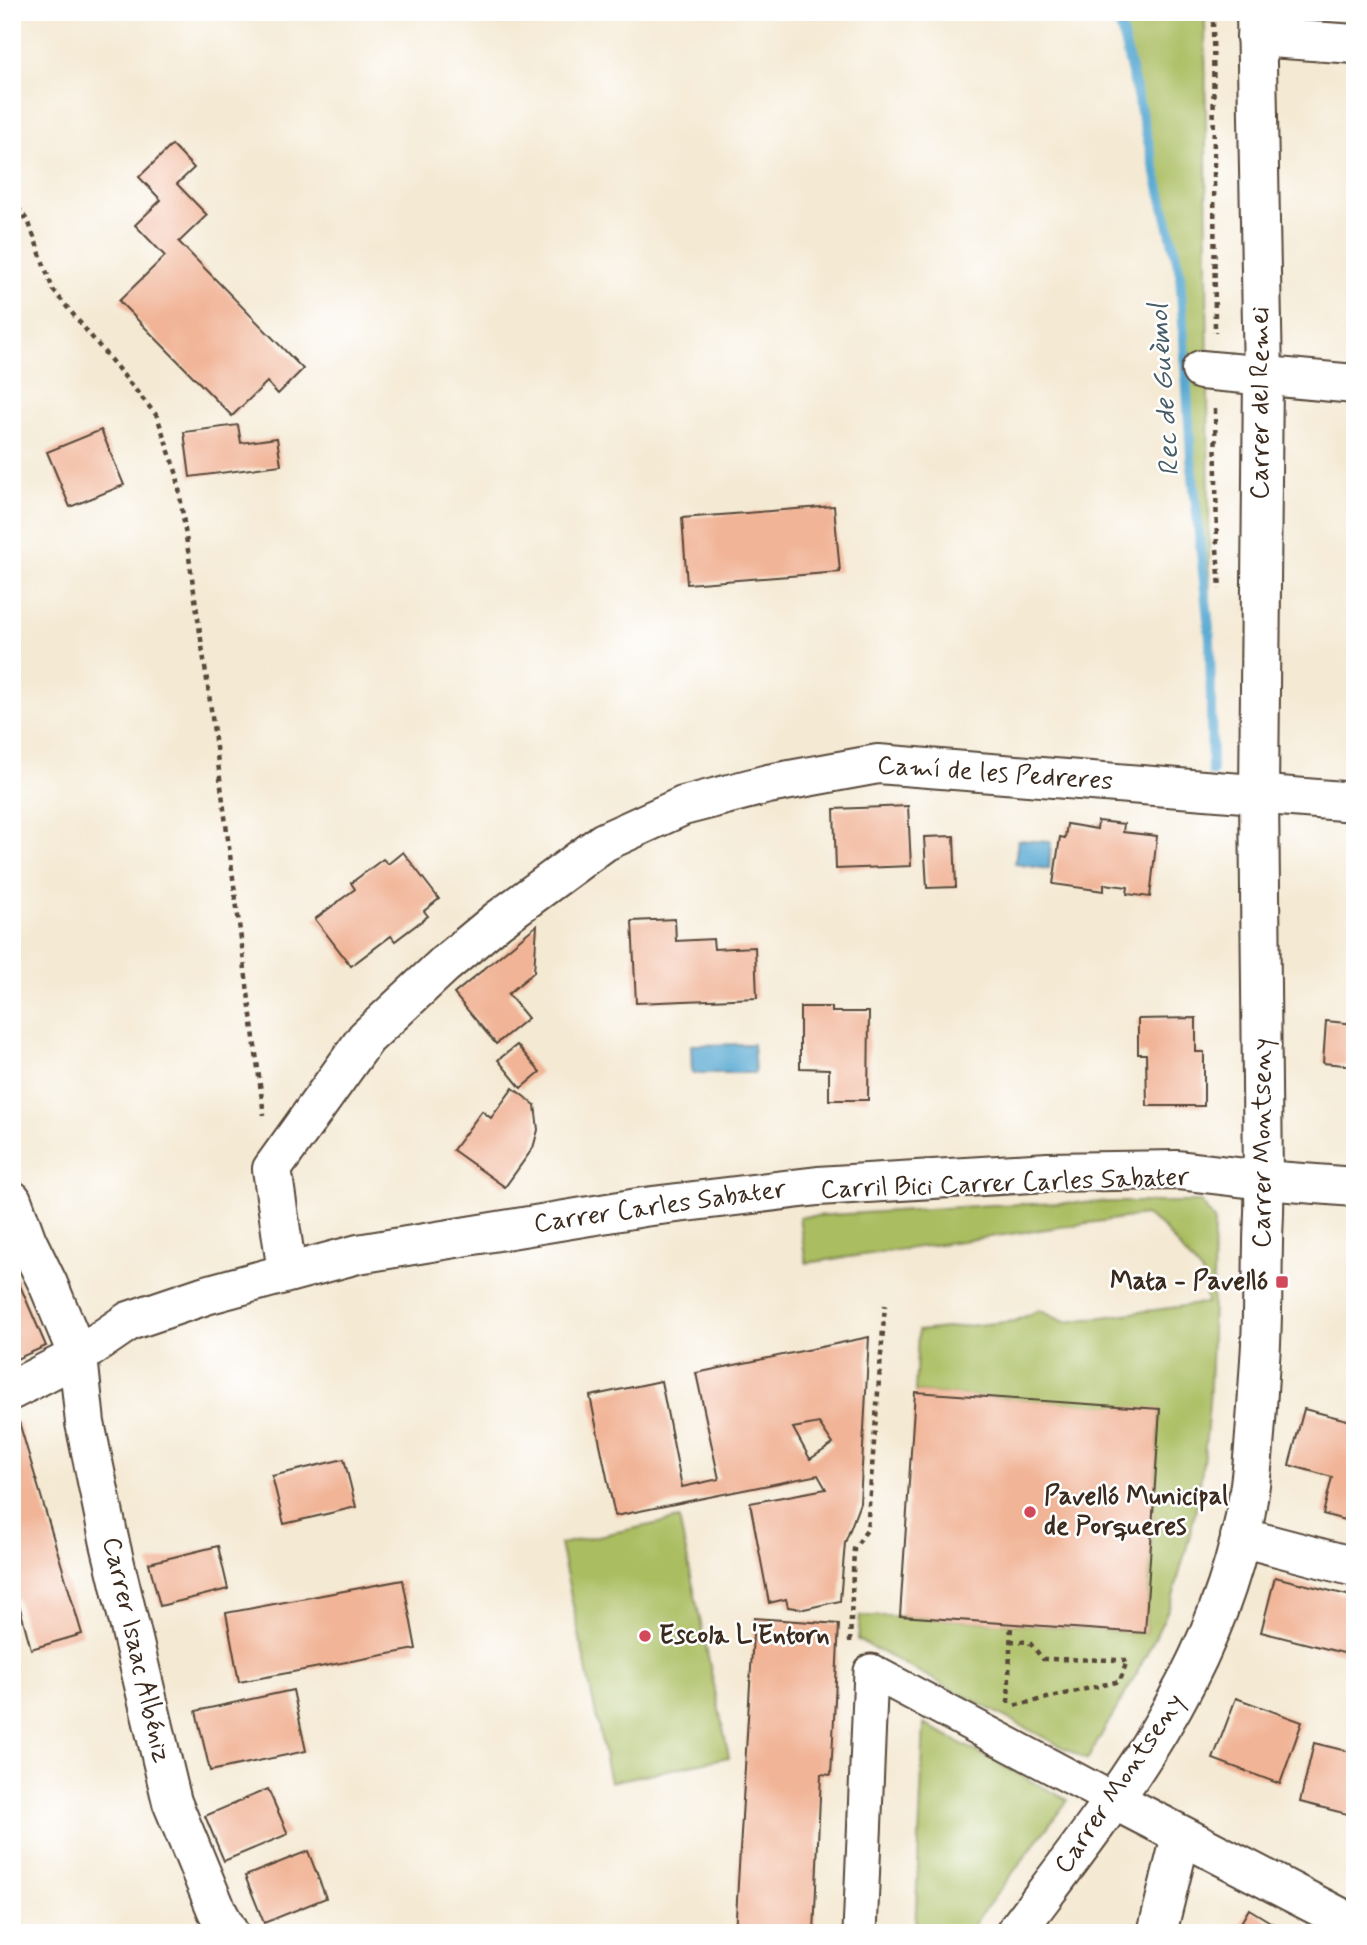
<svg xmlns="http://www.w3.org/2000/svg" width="1367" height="1945" viewBox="0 0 1367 1945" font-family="Mynerve,sans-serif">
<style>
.green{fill:#aabd61;stroke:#727440;stroke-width:2}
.water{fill:#56a8d1;stroke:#486978;stroke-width:2}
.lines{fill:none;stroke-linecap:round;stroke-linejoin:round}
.stream{stroke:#56a8d1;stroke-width:10}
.building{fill:#f1b496;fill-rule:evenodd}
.pedestrian-casing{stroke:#574739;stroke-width:37}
.minor-casing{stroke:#574739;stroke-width:42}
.path{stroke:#574739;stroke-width:4.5;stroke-dasharray:5 5;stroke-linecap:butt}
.pedestrian{stroke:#fff;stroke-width:33}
.minor{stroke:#fff;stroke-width:38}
.poi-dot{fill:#d1495b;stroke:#fff;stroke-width:2.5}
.labels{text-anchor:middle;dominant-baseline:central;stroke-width:5;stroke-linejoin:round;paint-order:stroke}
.street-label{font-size:26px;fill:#3b2a1e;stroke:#fff}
.poi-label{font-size:26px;font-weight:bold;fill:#3b2a1e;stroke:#fff;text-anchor:start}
.water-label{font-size:28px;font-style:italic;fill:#465c66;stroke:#fff}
</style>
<rect width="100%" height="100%" fill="#fff"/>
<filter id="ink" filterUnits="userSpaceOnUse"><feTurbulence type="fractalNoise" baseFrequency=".0143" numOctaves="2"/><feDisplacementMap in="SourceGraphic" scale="14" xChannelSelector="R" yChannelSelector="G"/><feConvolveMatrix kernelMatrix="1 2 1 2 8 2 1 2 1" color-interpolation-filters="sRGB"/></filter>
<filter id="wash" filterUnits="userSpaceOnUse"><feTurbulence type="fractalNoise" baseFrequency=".00686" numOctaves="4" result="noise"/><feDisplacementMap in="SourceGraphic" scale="28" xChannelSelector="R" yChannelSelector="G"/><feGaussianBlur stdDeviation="1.57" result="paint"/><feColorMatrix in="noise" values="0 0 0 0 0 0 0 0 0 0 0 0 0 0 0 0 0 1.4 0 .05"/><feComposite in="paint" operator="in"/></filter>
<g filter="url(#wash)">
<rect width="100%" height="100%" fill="#f4e9d3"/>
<g class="green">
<path d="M1117,12H1205L1210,638L1191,457L1180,273Z"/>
<path d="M1117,1202H1201L1214,1220C1212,1334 1215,1454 1182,1564C1178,1578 1175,1592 1170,1605C1147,1659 1116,1709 1087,1760L858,1640L860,1616H900L1145,1633L1160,1410L915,1392L918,1331L1015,1321L1039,1310L1065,1322L1207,1303L1203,1275L1161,1226L1145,1215L806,1263L799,1217L991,1205Z"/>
<path d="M679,1519L729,1757L610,1782L560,1544Z"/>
<path d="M924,1724L1068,1800L967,1933H915Z"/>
</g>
<g class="water">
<path d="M1018,840L1051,842L1049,869L1015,864Z"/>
<path d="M753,1044L755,1073H692L691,1045Z"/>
</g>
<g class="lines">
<path class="stream" d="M1117,12L1180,273L1191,458L1210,638L1212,772"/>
</g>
<g id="blocks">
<g class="building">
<path d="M172,145L194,168L177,184L207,215L179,242L303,369L278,394L267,382L232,416L119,301L165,256L135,225L161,200L139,177Z"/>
<path d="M238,425L241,443L277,438L281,465L190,477L184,432Z"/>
<path d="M101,430L124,485L70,507L47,452Z"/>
<path d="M834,506L840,572L687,584L682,518Z"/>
<path d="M908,806L911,866L836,869L834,809Z"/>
<path d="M1098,821L1124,824L1123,832L1157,836L1150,897L1127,894L1128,887L1104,884V891L1053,884L1060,837L1065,838L1067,824L1097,829Z"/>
<path d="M954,836L956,887L927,888L924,837Z"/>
<path d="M403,852L439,899L424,911L428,916L395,941L391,936L351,966L315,919L355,889L351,883L383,859L388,864Z"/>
<path d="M675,919L676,941L713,939L714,949L755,947L757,998L636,1003L632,921Z"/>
<path d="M537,925L534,972L508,994L528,1018L496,1044L454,994Z"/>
<path d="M800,1007H832V1012H869L868,1100H829V1069L800,1068Z"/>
<path d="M1196,1018V1052H1204V1106H1147L1146,1054H1138V1019Z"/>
<path d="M1326,1021L1355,1024V1066L1323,1063Z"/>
<path d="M517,1045L540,1072L521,1088L498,1060Z"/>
<path d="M513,1088L535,1105L538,1130L533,1148L505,1187L453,1150L482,1111L491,1118Z"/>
<path d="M12,1267L46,1346L12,1361Z"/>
<path d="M869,1337L860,1503L845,1543L840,1601L804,1609L788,1607L786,1599L769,1603L750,1503L826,1489L818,1475L615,1516L590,1396L661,1381L682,1487L719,1479L696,1373ZM819,1423L833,1444L810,1459L793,1428Z"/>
<path d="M915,1392L1160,1409L1145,1633L900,1616Z"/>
<path d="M1304,1409L1355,1422V1523L1323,1514L1332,1477L1289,1465Z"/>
<path d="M19,1422L82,1634L31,1649L14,1586L12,1587V1423Z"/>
<path d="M344,1459L356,1507L284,1524L272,1476Z"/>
<path d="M218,1546L228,1589L160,1606L149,1563Z"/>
<path d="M1275,1577L1355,1597V1656L1261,1632Z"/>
<path d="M403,1580L416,1649L239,1682L226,1613Z"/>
<path d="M754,1618L839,1624L831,1775L821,1774L814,1933H735Z"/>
<path d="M293,1690L306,1751L210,1771L196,1711Z"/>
<path d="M1236,1698L1302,1722L1280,1784L1213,1759Z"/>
<path d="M1314,1743L1355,1753V1816L1300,1802Z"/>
<path d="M268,1789L288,1834L224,1861L205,1816Z"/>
<path d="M308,1851L326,1898L264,1923L245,1876Z"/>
<path d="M1249,1909L1272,1923L1266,1933H1235Z"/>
</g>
</g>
</g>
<g filter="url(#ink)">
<use href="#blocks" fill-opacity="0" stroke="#574739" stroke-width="2"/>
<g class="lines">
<g class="pedestrian-casing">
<path id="pedestrian" d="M860,1933L871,1671L1114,1800"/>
</g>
<g class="minor-casing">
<g id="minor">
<path d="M1256,37L1355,44"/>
<path d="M1201,370L1355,384"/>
<path d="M12,1200L27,1241L48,1284L78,1356L85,1423L109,1539L172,1802L217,1911L229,1933"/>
<path d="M287,1272L272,1169L366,1038L444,965L498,920L604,842L683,806L768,784L878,764L1355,802"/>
<path d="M12,1390L78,1356L129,1321L206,1295L358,1254L644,1207L818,1186L1048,1172L1178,1170L1263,1180L1355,1187"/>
<path d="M1240,1537L1355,1567"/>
<path d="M1114,1800L1355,1925"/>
<path d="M1015,1933C1108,1809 1203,1694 1240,1540C1254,1482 1256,1419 1260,1360C1263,1321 1262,1283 1263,1244C1263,1222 1266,1202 1263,1180L1259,793L1263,376L1256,12"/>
<path d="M1157,1933L1181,1836"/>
</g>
</g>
<g class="path">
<path d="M1213,12L1215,333"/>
<path d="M12,199L29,223L53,290L157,416L177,475L209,694L264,1115"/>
<path d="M1215,409L1217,548L1220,589"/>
<path d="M1010,1641L1029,1642L1043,1659L1127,1660L1120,1681L1013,1706"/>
<path d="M850,1642L854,1549L867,1530L885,1305"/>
<path d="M1008,1703L1011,1624"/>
</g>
<use href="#pedestrian" class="pedestrian"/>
<use href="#minor" class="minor"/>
</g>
</g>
<g class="poi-dot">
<rect x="1275" y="1275" width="14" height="14" rx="3.5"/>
<circle cx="1030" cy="1512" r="7"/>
<circle cx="645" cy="1636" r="7"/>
</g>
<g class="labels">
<g class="street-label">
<text transform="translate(1261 403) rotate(-90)">Carrer del Remei</text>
<text transform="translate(995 774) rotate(4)">Camí de les Pedreres</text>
<text transform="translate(1263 1143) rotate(-90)">Carrer Montseny</text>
<text transform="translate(1005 1184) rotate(-2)">Carril Bici Carrer Carles Sabater</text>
<text transform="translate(660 1207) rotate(-8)">Carrer Carles Sabater</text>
<text transform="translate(136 1650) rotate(77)">Carrer Isaac Albéniz</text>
<text transform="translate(1120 1784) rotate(-56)">Carrer Montseny</text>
</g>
<g class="poi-label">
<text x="1268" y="1282" text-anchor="end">Mata - Pavelló</text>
<text x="1044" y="1497">Pavelló Municipal<tspan x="1044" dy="30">de Porqueres</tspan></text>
<text x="659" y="1636">Escola L'Entorn</text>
</g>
<g class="water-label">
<text transform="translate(1165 390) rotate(-94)">Rec de Guèmol</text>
</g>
</g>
<rect width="1367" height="1945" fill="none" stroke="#fff" stroke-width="42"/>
</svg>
